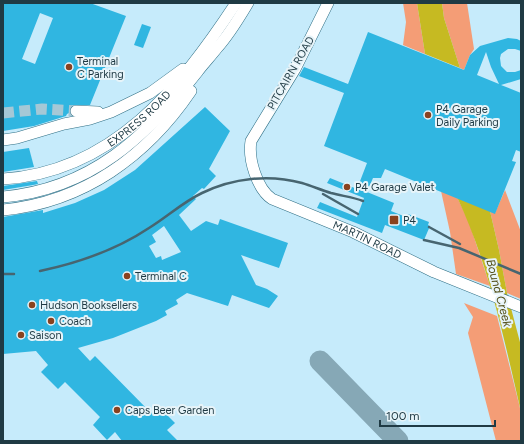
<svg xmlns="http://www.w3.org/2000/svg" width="524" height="444" viewBox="0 0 524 444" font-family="Figtree,sans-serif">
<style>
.green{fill:#f49d76}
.water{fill:#c6ba22}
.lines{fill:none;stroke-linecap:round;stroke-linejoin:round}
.taxiway{stroke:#86a8b6;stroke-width:21}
.building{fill:#30b6e1;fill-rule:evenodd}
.minor-tunnel{stroke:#a5c8d6;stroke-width:11;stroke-dasharray:11 5.5;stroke-linecap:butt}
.minor-casing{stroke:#2f6f85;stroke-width:12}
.minor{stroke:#fff;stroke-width:11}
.rail{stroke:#476570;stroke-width:2.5}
.poi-dot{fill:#89421f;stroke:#e7f4f9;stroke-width:1.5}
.labels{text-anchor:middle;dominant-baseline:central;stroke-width:4;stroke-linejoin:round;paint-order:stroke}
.poi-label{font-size:11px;fill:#1f3a44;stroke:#e7f4f9;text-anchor:start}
.street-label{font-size:11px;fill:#1f3a44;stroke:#e7f4f9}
.water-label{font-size:12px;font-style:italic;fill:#534f18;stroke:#e7f4f9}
</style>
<rect width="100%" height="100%" fill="#c6ebfb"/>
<g class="green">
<path d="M403,3H417L425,54L403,45L406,22Z"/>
<path d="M442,3H467L474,49L470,55L464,70L460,68L444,18Z"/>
<path d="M505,190L521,232V299L507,293L499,250L490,211L495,213Z"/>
<path d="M441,191L457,197L469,222L490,286L456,274L450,232Z"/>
<path d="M464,303L497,316L521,412V441H496L468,333L473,317Z"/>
</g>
<g class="water">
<path d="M417,3H442L444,18L460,68L425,54Z"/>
<path d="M457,197L490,211L499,250L507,293L521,346V412C504,339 489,265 457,197Z"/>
</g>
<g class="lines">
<path class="taxiway" d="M320,361L398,441"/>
</g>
<g class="building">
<path d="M3,3H90L126,16L90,105H73L70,108L69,113L67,114L66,116L34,126L3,131ZM40,13L53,18L35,64L22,59Z"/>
<path d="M142,24L151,27L143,48L134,45Z"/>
<path d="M368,32L464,70L470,55L480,46L508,38L517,39L521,41V51L515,49H508L501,54L500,58L501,66L507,72H515L521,70V79L501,85L521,93V152L516,150L512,161L516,162L495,214L385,169L381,178H373L367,192L394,203L391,211L406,217L408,214L429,222L428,225L430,226L424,240L385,225L382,233L317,208L320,202L357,217L364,198L327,183L330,178L357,189L367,163L324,146L344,93L299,76L304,67L348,84ZM486,52L491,67L499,84L477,75Z"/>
<path d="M205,107L230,131L209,169L216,176L204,189L202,188L193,196L196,199L179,215L191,231L206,221L218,225L220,219L288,243L279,268L241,255L256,285L267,289L278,296L269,308L232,295L228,306L187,293L176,300L178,304L165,311L167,315L156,321L113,338L78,348L90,361L95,356L151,413L158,406L175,423L167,430L178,441H122L115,432L107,440L93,425L100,417L65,382L58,389L41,372L48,365L36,351L3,354V217L43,210V213L75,203L104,190L135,170ZM164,226L181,252L162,260L161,256L156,258L149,246L156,242L152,235Z"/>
<path d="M29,148L34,167L3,172V152Z"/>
<path d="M37,181L38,184L33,185L3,190V186Z"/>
</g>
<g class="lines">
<path class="minor-tunnel" d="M3,113L42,109L76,111"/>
<g class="minor-casing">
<g id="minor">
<path id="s1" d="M328,3L295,69L251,141C248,159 257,189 272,199L353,232L434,272L521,307"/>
<path d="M76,111L98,112"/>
<path d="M3,140L17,138L64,124L90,119L111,112L150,93L183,69"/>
<path id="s2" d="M3,179C113,172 180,88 236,3"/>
<path d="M3,197C91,189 146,137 198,71C204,63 211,56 217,48C229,35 239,18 248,3"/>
<path d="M3,210C84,202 147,156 191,91"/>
</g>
</g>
<use href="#minor" class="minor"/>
<g class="rail">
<path d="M323,194L358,214"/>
<path d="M429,227L460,244"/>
<path d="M424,240L459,248L521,274"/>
<path d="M40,271C78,263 116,250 149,228C167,217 183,202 202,193C233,178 269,174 302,183C312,186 321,190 331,193C342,196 353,197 363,201"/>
<path d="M3,274H14"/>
</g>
</g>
<g class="poi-dot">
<circle cx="69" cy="67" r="4"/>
<circle cx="428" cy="115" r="4"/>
<circle cx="347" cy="187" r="4"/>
<rect x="389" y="215" width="10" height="10" rx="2"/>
<circle cx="127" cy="276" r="4"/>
<circle cx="32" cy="305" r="4"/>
<circle cx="51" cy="321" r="4"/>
<circle cx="21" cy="335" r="4"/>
<circle cx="117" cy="410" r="4"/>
</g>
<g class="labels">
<g class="poi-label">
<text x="77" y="61">Terminal<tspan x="77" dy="13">C Parking</tspan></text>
<text x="436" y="109">P4 Garage<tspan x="436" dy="13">Daily Parking</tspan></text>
<text x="355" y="187">P4 Garage Valet</text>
<text x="403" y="220">P4</text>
<text x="135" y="276">Terminal C</text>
<text x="40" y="305">Hudson Booksellers</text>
<text x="59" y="321">Coach</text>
<text x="29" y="335">Saison</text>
<text x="125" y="410">Caps Beer Garden</text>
</g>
<g class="street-label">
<text transform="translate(291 73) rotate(-60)">PITCAIRN ROAD</text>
<text stroke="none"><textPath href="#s2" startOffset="152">EXPRESS ROAD</textPath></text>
<text stroke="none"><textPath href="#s1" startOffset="326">MARTIN ROAD</textPath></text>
</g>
<g class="water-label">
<text transform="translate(499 293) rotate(75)">Bound Creek</text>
</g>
</g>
<rect width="524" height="444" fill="none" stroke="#1f3a44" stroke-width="8"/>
<path d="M380 420v6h115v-6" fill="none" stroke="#1f3a44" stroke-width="2"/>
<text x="386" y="420" font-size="12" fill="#1f3a44" stroke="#e7f4f9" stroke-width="3" paint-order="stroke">100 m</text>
</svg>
